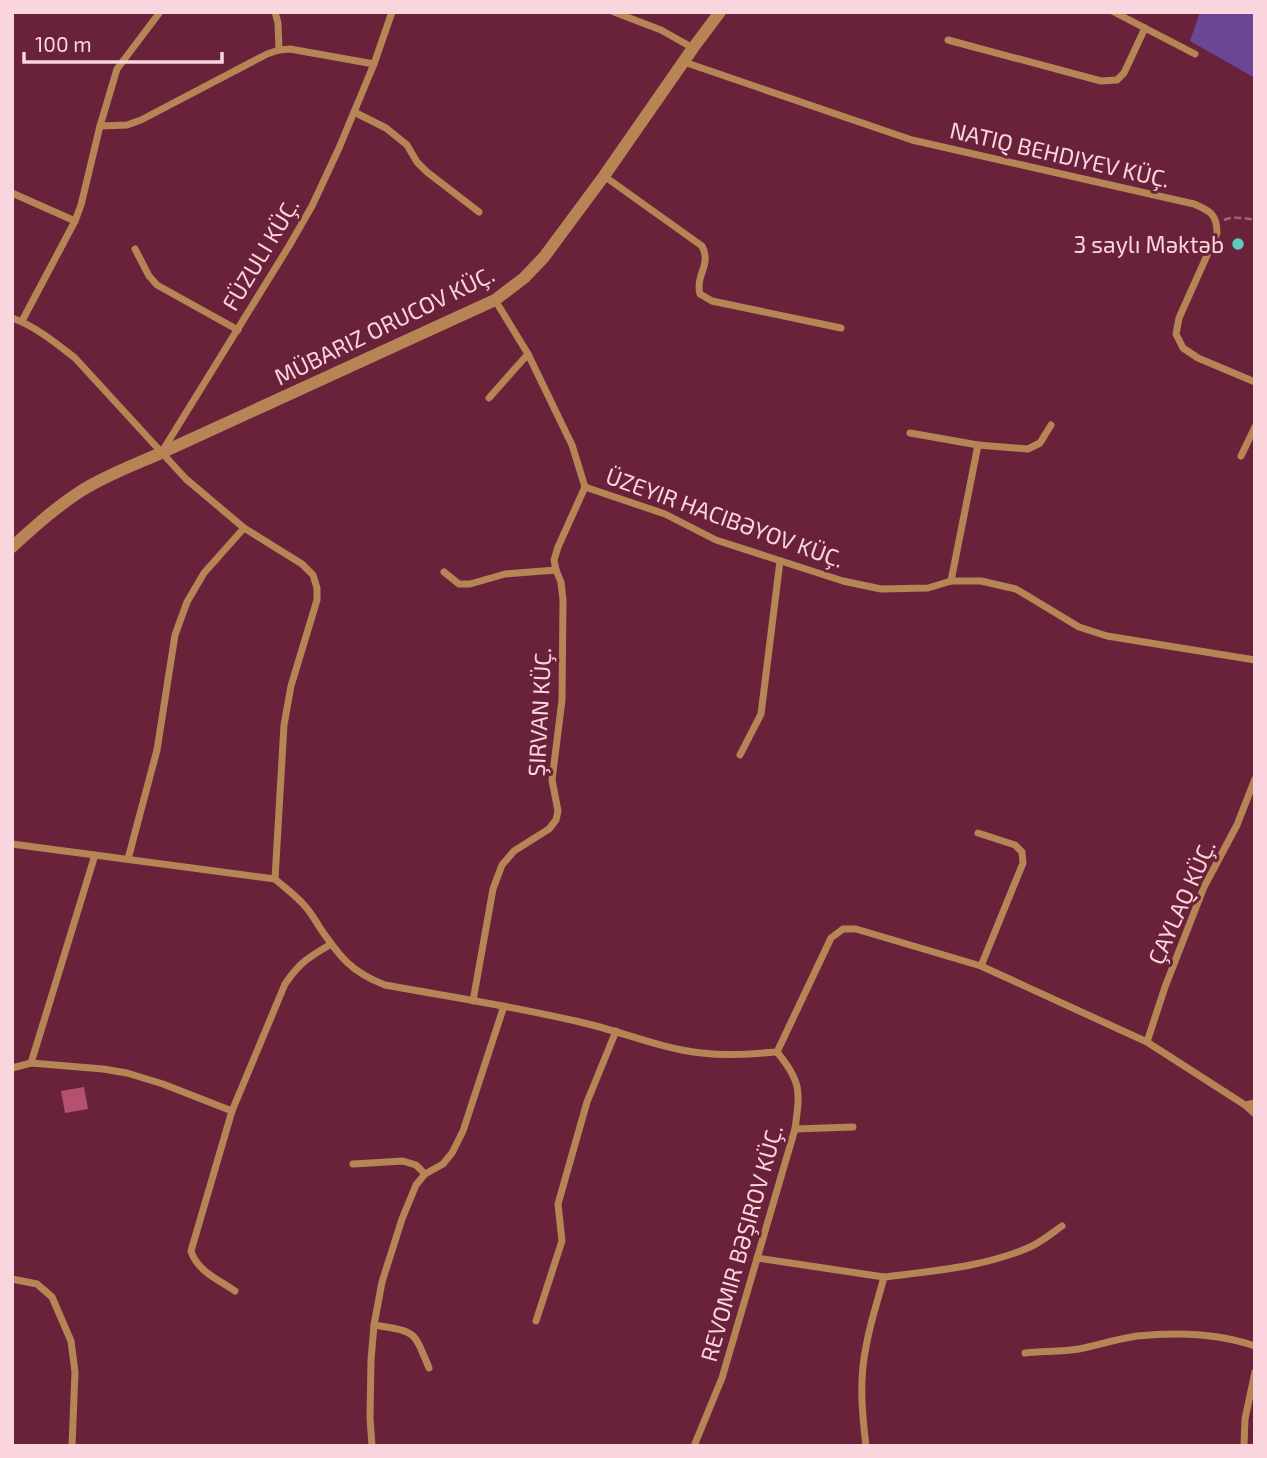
<svg xmlns="http://www.w3.org/2000/svg" width="1267" height="1458" viewBox="0 0 1267 1458" font-family="'Exo 2',sans-serif">
<style>
.green{fill:#6a4695}
.building{fill:#b6506f}
.lines{fill:none;stroke-linecap:round;stroke-linejoin:round}
.path{stroke:#a06577;stroke-width:2.5;stroke-dasharray:7 3.5;stroke-linecap:butt}
.minor{stroke:#b68455;stroke-width:7}
.tertiary{stroke:#b68455;stroke-width:12}
.poi-dot{fill:#59cebe;stroke:#6a223a;stroke-width:2.5}
.labels{text-anchor:middle;dominant-baseline:central;stroke-width:6;stroke-linejoin:round;paint-order:stroke}
.street-label{font-size:23px;fill:#fad5dd;stroke:#6a223a}
.poi-label{font-size:23px;fill:#fad5dd;stroke:#6a223a;text-anchor:end}
</style>
<rect width="100%" height="100%" fill="#6a223a"/>
<path class="green" d="M1200,12H1255V78L1190,41Z"/>
<path class="building" d="M84,1087L88,1109L65,1113L61,1091Z"/>
<g class="lines">
<path class="path" d="M1224,220C1233,216 1245,218 1255,220"/>
<g class="minor">
<path d="M275,12L278,23L279,50"/>
<path d="M614,12L661,30L693,48"/>
<path d="M1114,12L1195,54"/>
<path d="M948,40L1101,81L1117,80L1124,73L1145,28"/>
<path d="M684,62L912,140L1194,204C1210,211 1217,214 1217,233L1179,318L1176,334L1183,348L1198,358L1255,382"/>
<path d="M354,112L386,128L407,145L417,162L427,172L479,212"/>
<path d="M100,126L127,125L141,120L267,54L279,50L290,49L374,64"/>
<path d="M604,176L702,246C712,265 695,275 700,294L712,301L841,328"/>
<path d="M12,193L75,221"/>
<path d="M135,249L149,276L157,285L238,330"/>
<path d="M495,300L528,354L572,445L585,487L665,514L716,540L843,581L881,589L928,588L951,581H981L1016,589L1079,627L1107,636L1255,660"/>
<path d="M12,318C35,326 56,343 75,358L186,479L244,528L302,564L313,575L317,588V600L291,686L284,725L275,879"/>
<path d="M22,321L75,221L81,205L100,126L117,69L160,12"/>
<path d="M489,398L528,354"/>
<path d="M910,433L978,445L1028,449L1040,443L1051,425"/>
<path d="M163,450L289,246L312,206L339,148L374,64L392,12"/>
<path d="M1241,456L1255,427"/>
<path d="M444,572L459,584H470L505,574L556,570"/>
<path d="M951,581L978,445"/>
<path d="M740,755L761,714L780,561"/>
<path d="M978,833L1015,845L1022,852L1023,863L981,966"/>
<path d="M12,844L275,879C284,887 295,895 304,905C310,911 315,920 320,928C340,957 351,972 385,985C452,997 518,1007 584,1023C623,1032 662,1049 702,1053C727,1056 752,1054 777,1052L831,938L843,929H856L981,966L1147,1042L1245,1105"/>
<path d="M128,859L157,750L175,635L187,602L204,573L244,528"/>
<path d="M473,1001L493,889L502,865L514,851L549,829L556,820L558,811L552,780L562,700L563,600L561,582L556,570L554,560L558,547L585,487"/>
<path d="M1147,1042L1165,987L1204,887L1237,825L1255,779"/>
<path d="M31,1063L95,855"/>
<path d="M12,1068L31,1063L103,1069L127,1073L163,1084L232,1111"/>
<path d="M1255,1103L1245,1105L1255,1114"/>
<path d="M795,1129L853,1127"/>
<path d="M353,1164L403,1161L416,1165L425,1174"/>
<path d="M757,1258L884,1277"/>
<path d="M12,1279L37,1284L52,1297L71,1341L75,1372L72,1446"/>
<path d="M235,1291C219,1280 197,1271 191,1251L232,1111L285,984C300,962 309,957 331,944"/>
<path d="M536,1321L562,1241L558,1204L587,1102L616,1031"/>
<path d="M374,1325C416,1332 413,1329 429,1368"/>
<path d="M1025,1353C1042,1351 1061,1352 1079,1349C1098,1345 1117,1339 1137,1336C1176,1332 1218,1333 1255,1346"/>
<path d="M372,1446L370,1418L371,1360L374,1325L382,1282L402,1219L416,1185L425,1174L443,1164L452,1153L463,1131L504,1006"/>
<path d="M694,1446L722,1378L795,1129C800,1092 802,1082 777,1052"/>
<path d="M866,1446C862,1413 859,1380 866,1347C870,1323 878,1300 884,1277C932,1271 985,1267 1030,1247C1041,1242 1052,1233 1062,1226"/>
<path d="M1244,1446L1245,1419L1255,1372"/>
</g>
<path class="tertiary" d="M12,547C34,527 56,507 81,491C106,475 134,465 161,453L495,300L524,278L544,257L604,176L693,48L720,12"/>
</g>
<circle class="poi-dot" cx="1238" cy="244" r="7"/>
<g class="labels">
<g class="street-label">
<text transform="translate(1060 154) rotate(13)">NATIQ BEHDIYEV KÜÇ.</text>
<text transform="translate(260 254) rotate(-59)">FÜZULI KÜÇ.</text>
<text transform="translate(384 325) rotate(-26)">MÜBARIZ ORUCOV KÜÇ.</text>
<text transform="translate(725 517) rotate(20)">ÜZEYIR HACIBƏYOV KÜÇ.</text>
<text transform="translate(539 712) rotate(-87)">ŞIRVAN KÜÇ.</text>
<text transform="translate(1181 902) rotate(-66)">ÇAYLAQ KÜÇ.</text>
<text transform="translate(741 1243) rotate(-74)">REVOMIR BƏŞIROV KÜÇ.</text>
</g>
<g class="poi-label">
<text x="1224" y="244">3 saylı Məktəb</text>
</g>
</g>
<rect width="1267" height="1458" fill="none" stroke="#fad5dd" stroke-width="28"/>
<path d="M24 52v10h198v-10" fill="none" stroke="#fad5dd" stroke-width="3.5"/>
<text x="35" y="52" font-size="21" fill="#fad5dd" stroke="#6a223a" stroke-width="5" paint-order="stroke">100 m</text>
</svg>
